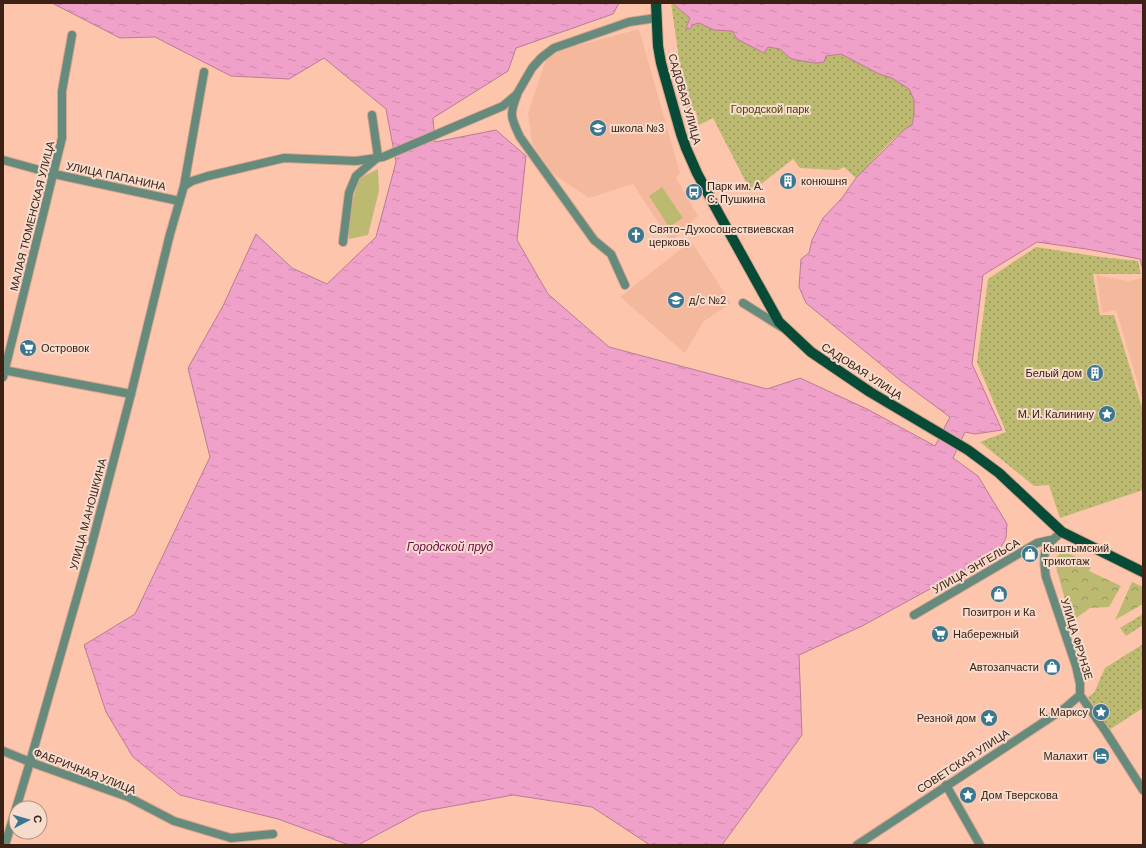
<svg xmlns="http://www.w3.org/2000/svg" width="1146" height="848" viewBox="0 0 1146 848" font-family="'DM Sans',sans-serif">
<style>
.built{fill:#f4b99c}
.grass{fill:url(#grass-dots)}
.forest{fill:url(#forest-crowns)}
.garden{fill:#bcba71}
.water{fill:url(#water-ripples);stroke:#ba7b94}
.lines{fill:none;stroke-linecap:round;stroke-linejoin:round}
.minor-casing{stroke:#d6a58e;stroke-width:10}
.major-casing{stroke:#d6a58e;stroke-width:12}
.minor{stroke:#668b7c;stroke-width:8}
.major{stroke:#074b37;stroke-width:10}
.labels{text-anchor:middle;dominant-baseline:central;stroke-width:4;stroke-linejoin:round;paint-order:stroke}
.street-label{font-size:11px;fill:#3b2215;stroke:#f7dbcd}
.park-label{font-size:11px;fill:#484501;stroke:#f7dbcd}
.poi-label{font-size:11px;fill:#3b2215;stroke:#f7dbcd;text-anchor:start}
.water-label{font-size:12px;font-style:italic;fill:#680c48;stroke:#f7dbcd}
</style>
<defs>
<pattern id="grass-dots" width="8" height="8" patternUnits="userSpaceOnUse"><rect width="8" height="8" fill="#bcba71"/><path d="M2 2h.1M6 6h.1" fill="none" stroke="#9a975c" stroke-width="1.8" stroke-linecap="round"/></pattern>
<pattern id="forest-crowns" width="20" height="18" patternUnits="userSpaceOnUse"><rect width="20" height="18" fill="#bcba71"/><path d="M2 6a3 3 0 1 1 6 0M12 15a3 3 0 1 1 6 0" fill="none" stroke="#9a975c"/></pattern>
<pattern id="water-ripples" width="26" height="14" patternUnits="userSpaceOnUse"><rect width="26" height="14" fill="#f0a1ca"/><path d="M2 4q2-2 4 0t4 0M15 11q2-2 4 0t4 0" fill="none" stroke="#cf8aad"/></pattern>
</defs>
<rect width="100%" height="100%" fill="#fdc6ac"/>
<g class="built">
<path d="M639,29L680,173L676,178L698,216L671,242L633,184L589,198L552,173L532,143L528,113L546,60L561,50Z"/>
<path d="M691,241L731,303L703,322L685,353L620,297Z"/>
<path d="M1096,275L1128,281L1143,278V401L1116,310L1102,313Z"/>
</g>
<g class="grass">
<path d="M671,3L690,18L687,24L690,29L692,25L699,23L714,30L733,31L737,39L763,53L768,47L780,49L790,58L802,60L841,54L879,74L892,78L909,89L914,100V115L912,125C890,138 874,161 856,178L844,167L838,170L800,168L793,159L751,192L713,118L699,125L696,111L686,107Z"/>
<path d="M1036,247L1101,257L1138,261L1141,274H1093L1100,315H1114L1143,411V490L1060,518L1049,485L1034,486L980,442L1006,432L977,362L988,279Z"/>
<path d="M1143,614V625L1126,636L1120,628Z"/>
<path d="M1143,644V708L1109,730L1088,697L1094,693L1105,668Z"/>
</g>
<g class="forest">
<path d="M1063,551L1092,564L1089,571L1121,586L1109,607L1090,608L1071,622L1054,559Z"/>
<path d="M1132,582L1143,587V604L1115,620Z"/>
</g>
<g class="garden">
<path d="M378,169L379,191L368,235L349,239C347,218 353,197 360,178Z"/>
<path d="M662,187L683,218L669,227L649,196Z"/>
</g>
<path class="water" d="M52,3H619L613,14L516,48L508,71L433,118L435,142L496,130L526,156L517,240L548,294L609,347L767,389L800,378L867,409L935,446L950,417L900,380L806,303L799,287L801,259L809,253L812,240L823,218L842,198L856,178L905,129L912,125L914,115V100L909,89L892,78L879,74L841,54L826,56L824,62L816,63L796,60L790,58L780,49L768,47L764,53L737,39L732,31L714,30L699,23L692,25L690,29L686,28L690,18L672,3H1143V270L1140,259L1086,249L1037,242L983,275L972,364L1002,430L975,434L965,432L953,458L978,476L1007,524L1006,538L998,552L862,626L799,655L802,735L722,845H650L592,807L513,795L420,812L358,845H349L278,819L180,795L133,757L106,712L84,645L135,614L210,457L188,368L223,306L256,234L292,268L327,284L376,237L396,162L386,109L324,58L289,79L231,76L155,37L120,38Z"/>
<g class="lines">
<g class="minor-casing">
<g id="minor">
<path d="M517,95C509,115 511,118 520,137L594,240L611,254L625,285"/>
<path d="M3,160L54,174L179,201"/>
<path d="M184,186L192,181L208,176L284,158L356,161L383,157L503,106L517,94L532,68L541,58L554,48L629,22L656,18"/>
<path d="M343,242L349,193L356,176L378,157L372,115"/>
<path d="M743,303L783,328"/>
<path d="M3,370L131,394"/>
<path d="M3,377L62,138V91L72,35"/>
<path d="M1062,532C1043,546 1042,554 1046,577L1076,666L1080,684V695L1106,732L1143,790"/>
<path d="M914,615L1037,543L1050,540"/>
<path d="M3,751L30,762L128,797L174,821L231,838L273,834"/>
<path d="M946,785L980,845"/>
<path d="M5,845L30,762L89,555L131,394L170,234L184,186L204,72"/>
<path d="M857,845L1065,708L1080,695"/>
</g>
</g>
<g class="major-casing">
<path id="major" d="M656,3L658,46L661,63L681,134L686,148L697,173L719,214L779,322L811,352L870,392L968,450L999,473L1062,532L1143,572"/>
</g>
<use href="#minor" class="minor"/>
<use href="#major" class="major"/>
</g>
<defs>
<g id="school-disc" transform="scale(0.9)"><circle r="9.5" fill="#3b768f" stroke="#f7dbcd"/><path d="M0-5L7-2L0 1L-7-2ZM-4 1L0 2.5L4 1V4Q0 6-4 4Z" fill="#fff"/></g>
<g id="building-disc" transform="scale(0.9)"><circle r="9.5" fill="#3b768f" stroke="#f7dbcd"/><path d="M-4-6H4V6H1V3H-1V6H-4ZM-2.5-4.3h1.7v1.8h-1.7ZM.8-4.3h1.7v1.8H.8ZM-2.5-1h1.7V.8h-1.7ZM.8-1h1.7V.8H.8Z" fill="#fff"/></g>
<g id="bus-disc" transform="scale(0.9)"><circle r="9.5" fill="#3b768f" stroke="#f7dbcd"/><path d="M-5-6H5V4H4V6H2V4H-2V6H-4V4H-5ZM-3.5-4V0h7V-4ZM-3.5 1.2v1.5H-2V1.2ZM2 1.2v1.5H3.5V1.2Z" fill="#fff"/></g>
<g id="church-disc" transform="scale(0.9)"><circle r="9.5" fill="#3b768f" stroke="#f7dbcd"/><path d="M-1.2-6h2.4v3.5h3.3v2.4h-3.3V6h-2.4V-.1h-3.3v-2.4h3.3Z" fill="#fff"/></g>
<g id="supermarket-disc" transform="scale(0.9)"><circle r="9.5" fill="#3b768f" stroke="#f7dbcd"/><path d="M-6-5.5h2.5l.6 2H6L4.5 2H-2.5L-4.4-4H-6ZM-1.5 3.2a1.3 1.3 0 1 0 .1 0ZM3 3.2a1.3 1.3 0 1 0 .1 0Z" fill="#fff"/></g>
<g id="sight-disc" transform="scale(0.9)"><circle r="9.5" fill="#3b768f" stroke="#f7dbcd"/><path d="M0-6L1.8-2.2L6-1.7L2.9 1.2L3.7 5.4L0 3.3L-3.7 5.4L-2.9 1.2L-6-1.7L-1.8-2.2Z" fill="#fff"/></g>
<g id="shop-disc" transform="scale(0.9)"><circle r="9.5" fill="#3b768f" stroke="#f7dbcd"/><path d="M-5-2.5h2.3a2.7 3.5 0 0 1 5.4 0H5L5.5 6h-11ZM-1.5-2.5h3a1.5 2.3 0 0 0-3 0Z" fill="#fff"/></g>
<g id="hotel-disc" transform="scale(0.9)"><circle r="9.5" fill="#3b768f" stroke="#f7dbcd"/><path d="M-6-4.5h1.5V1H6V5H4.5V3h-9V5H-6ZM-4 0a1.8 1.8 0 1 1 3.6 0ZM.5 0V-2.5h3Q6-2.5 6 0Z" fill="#fff"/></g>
</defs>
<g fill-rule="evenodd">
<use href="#school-disc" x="598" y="128"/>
<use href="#building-disc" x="788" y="181"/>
<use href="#bus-disc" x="694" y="192"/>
<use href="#church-disc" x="636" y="235"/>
<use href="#school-disc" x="676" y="300"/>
<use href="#supermarket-disc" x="28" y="348"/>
<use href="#building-disc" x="1095" y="373"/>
<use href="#sight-disc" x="1107" y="414"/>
<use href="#shop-disc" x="1030" y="554"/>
<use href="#shop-disc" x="999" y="594"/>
<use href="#supermarket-disc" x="940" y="634"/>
<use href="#shop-disc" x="1052" y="667"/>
<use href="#sight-disc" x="1101" y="712"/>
<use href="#sight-disc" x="989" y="718"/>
<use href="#hotel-disc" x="1101" y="756"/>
<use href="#sight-disc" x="968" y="795"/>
</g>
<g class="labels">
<g class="street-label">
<text transform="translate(685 99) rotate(74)">САДОВАЯ УЛИЦА</text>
<text transform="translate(116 176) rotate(12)">УЛИЦА ПАПАНИНА</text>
<text transform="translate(32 216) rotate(-76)">МАЛАЯ ТЮМЕНСКАЯ УЛИЦА</text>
<text transform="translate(862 371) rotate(33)">САДОВАЯ УЛИЦА</text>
<text transform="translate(88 514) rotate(-75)">УЛИЦА М.АНОШКИНА</text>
<text transform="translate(976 566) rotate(-30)">УЛИЦА ЭНГЕЛЬСА</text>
<text transform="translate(1077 639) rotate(73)">УЛИЦА ФРУНЗЕ</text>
<text transform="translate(963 761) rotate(-33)">СОВЕТСКАЯ УЛИЦА</text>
<text transform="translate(85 771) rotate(21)">ФАБРИЧНАЯ УЛИЦА</text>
</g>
<g class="park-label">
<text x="770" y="109">Городской парк</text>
</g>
<g class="poi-label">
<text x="611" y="128">школа №3</text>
<text x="801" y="181">конюшня</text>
<text x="707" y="186">Парк им. А.<tspan x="707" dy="13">С. Пушкина</tspan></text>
<text x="649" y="229">Свято-Духосошествиевская<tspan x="649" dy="13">церковь</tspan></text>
<text x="689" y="300">д/с №2</text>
<text x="41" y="348">Островок</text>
<text x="1082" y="373" text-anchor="end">Белый дом</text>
<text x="1094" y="414" text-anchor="end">М. И. Калинину</text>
<text x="1043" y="548">Кыштымский<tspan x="1043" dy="13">трикотаж</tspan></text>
<text x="999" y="612" text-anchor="middle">Позитрон и Ка</text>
<text x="953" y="634">Набережный</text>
<text x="1039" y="667" text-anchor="end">Автозапчасти</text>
<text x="1088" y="712" text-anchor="end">К. Марксу</text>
<text x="976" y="718" text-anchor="end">Резной дом</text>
<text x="1088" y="756" text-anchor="end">Малахит</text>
<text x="981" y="795">Дом Тверскова</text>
</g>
<g class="water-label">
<text x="450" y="547">Городской пруд</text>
</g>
</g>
<rect width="1146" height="848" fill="none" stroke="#3b2215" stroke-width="8"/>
<g transform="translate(28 820) rotate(84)"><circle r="19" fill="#f7dbcd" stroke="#ac9183"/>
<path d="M0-3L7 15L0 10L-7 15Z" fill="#3b768f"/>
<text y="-6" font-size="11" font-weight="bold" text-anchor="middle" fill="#3b2215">С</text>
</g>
</svg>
